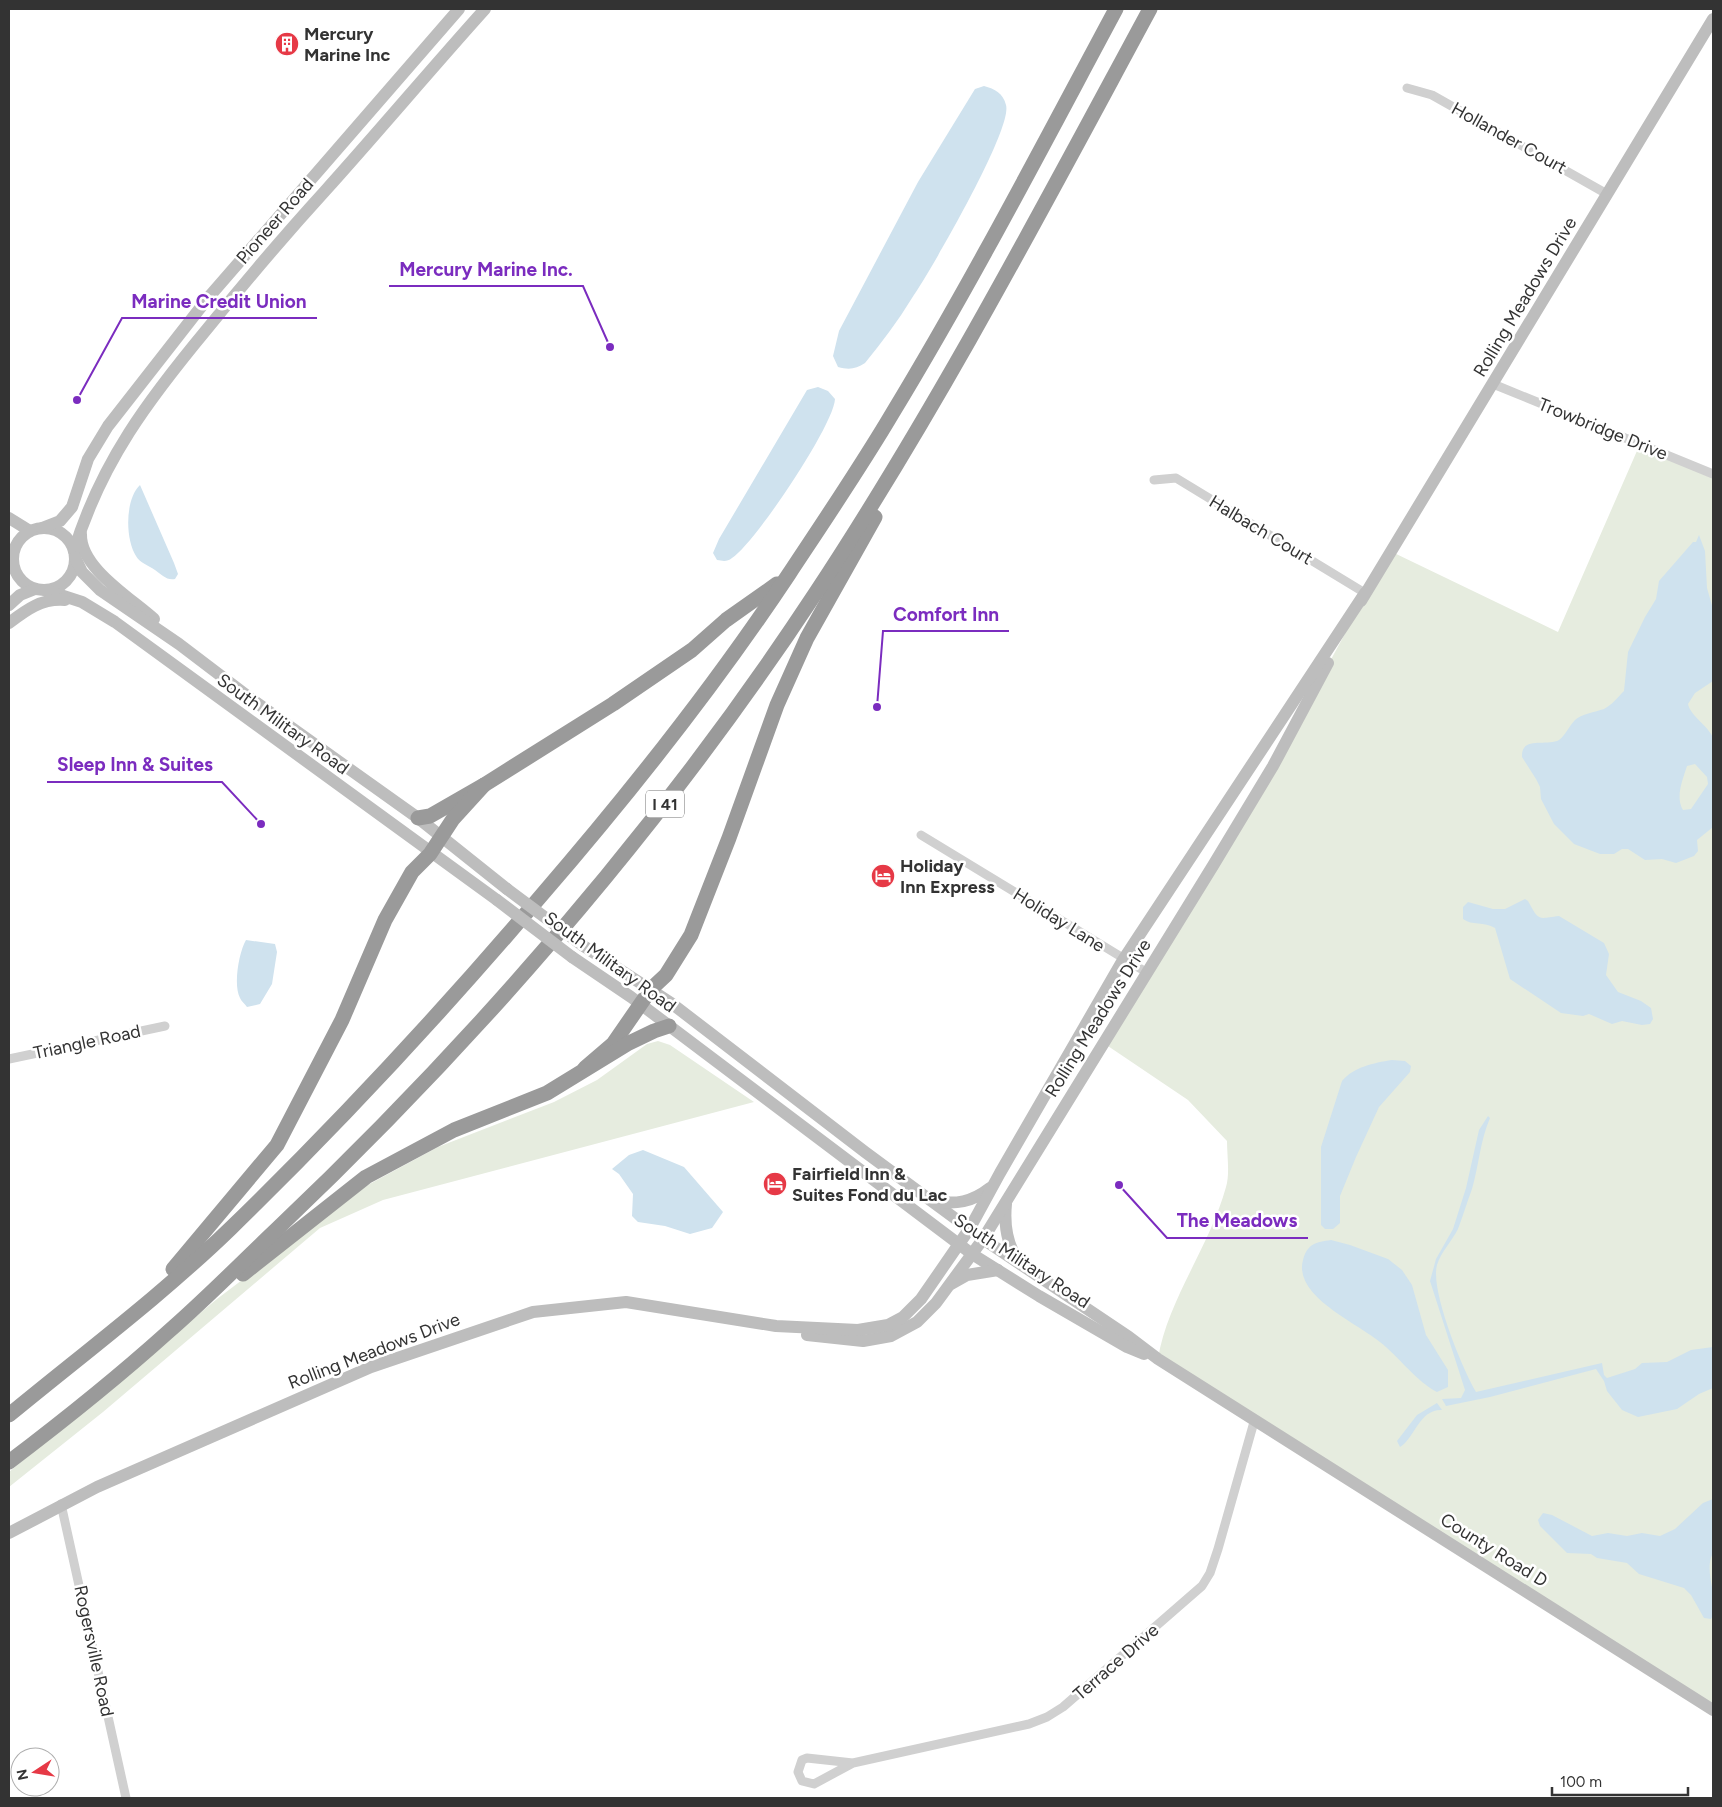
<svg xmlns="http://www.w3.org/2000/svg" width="1722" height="1807" viewBox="0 0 1722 1807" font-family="Figtree,sans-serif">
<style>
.green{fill:#e6ecdf}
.water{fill:#cfe2ee;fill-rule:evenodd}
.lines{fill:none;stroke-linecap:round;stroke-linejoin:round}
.street{stroke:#d0d0d0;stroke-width:9}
.secondary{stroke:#bdbdbd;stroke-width:12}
.highway{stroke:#9a9a9a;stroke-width:15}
.secondary-bridge{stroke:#bdbdbd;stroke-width:12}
.labels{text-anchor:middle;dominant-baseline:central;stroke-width:5;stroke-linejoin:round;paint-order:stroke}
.shield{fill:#fff;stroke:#707070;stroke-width:1}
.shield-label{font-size:16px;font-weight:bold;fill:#333}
.poi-label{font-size:18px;font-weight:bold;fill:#333;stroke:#fff;text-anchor:start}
.street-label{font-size:18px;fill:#333;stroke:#fff}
.leader{fill:none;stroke:#7b2cbf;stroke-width:2}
.callout-dot{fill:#7b2cbf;stroke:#fff;stroke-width:2}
.callout-label{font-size:19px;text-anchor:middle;font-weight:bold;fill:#7b2cbf;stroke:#fff;stroke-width:5;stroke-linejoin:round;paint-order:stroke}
</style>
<rect width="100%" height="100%" fill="#fff"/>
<g class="green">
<path d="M1640,444L1713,474V1710L1158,1359C1167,1301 1210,1246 1226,1187C1230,1174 1227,1155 1227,1141L1188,1100L1102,1042L1273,766L1390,551L1558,632Z"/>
<path d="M658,1041L670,1045L754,1102L383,1200L320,1228L103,1412L9,1487V1472L217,1299L366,1186L438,1147L554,1102L597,1080L647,1044Z"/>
</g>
<g class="water">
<path d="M984,86C995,89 1003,93 1006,105C1013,129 930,272 912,298C898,321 882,342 865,363C856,369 849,370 838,367L833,356L839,331L918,182L975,89Z"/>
<path d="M818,387L828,391L835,399C834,425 755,543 732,558C727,562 723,561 717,560L713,553L719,539L807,390Z"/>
<path d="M140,485L174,563L178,574L175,579C167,581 161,574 155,570C148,565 140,563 136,556C125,539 125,499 140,485Z"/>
<path d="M1699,535L1705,551L1707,588L1713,609V681L1695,693L1688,704C1691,717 1708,725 1713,738V827L1697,840L1698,851L1694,856L1676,863L1662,859L1645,860L1628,849H1622L1614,854H1600L1574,844L1554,824L1541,799L1540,787L1536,779L1522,757C1521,735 1547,747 1559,740C1564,737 1570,725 1575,720C1581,714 1595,712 1604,709C1612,705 1618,697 1624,691L1628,652L1645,617L1656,599L1659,581L1693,542H1696ZM1695,764L1707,777L1708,784L1691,809L1683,810C1675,797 1683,779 1687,766Z"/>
<path d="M1525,899L1528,901C1539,921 1537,919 1559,916L1604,943L1609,954L1606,975L1618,992L1641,1001L1651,1008L1653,1019L1650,1024L1642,1025L1622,1021L1612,1024L1589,1014L1583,1016L1561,1013L1510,979L1495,928C1484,921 1472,926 1463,919V907L1468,902L1493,909H1505Z"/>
<path d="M246,940L275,944L277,952L272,984L260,1004L247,1007C245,1004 241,1001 240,998C233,985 239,952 246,940Z"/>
<path d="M1392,1060L1405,1061L1411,1066L1410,1072L1379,1107L1356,1157L1340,1196V1223L1333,1229H1325L1321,1225V1147L1342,1081C1354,1067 1373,1063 1392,1060Z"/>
<path d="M1488,1116L1490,1118C1480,1141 1479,1165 1472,1189C1467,1202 1463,1216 1458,1229C1452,1241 1441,1252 1437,1265C1430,1290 1462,1368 1476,1392L1602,1363L1604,1375L1607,1378L1635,1369L1642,1363L1667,1362L1691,1350L1713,1347V1388L1699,1394L1677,1409L1638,1417L1622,1410L1607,1391L1604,1381L1596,1369L1490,1397L1446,1406L1442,1399L1461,1398L1465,1390L1430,1281L1436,1259L1453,1229L1466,1188L1479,1130Z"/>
<path d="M643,1150L684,1167L723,1212L712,1228L690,1234L665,1226L638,1222L632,1216L633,1194L619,1174L612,1169L629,1155Z"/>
<path d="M1331,1240L1350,1245L1388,1259L1402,1270L1412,1285L1426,1335L1448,1370V1387L1437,1392C1417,1382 1398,1356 1380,1342C1357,1323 1293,1296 1303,1260C1307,1244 1316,1242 1331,1240Z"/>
<path d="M1437,1403L1442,1410C1419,1409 1415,1438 1400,1447L1397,1441L1417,1415Z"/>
<path d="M1713,1499V1553C1702,1572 1722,1603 1711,1619L1704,1618L1691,1595L1684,1588L1639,1574L1627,1563L1597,1558L1591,1554L1567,1553L1540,1526L1538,1520L1543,1513L1552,1515L1592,1536L1608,1533L1627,1536L1642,1533L1660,1536L1675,1529L1703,1503Z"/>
</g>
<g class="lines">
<g class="street">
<path d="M1407,88L1432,95L1607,194"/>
<path d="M1493,384L1713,474"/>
<path d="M1154,480L1176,478L1365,593"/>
<path d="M921,835L1146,972"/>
<path d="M9,1059L165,1026"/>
<path d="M61,1504L126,1798"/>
<path d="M853,1763L807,1758L802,1760L798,1772L802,1781L814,1784L853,1763L1029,1724L1047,1717L1063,1707L1202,1586L1210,1573L1218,1549L1254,1422"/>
</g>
<g class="secondary">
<path d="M9,518L30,531"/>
<circle cx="44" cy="559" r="31"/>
<path d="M42,528L60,521L72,507L88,459L108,426L208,298L459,9"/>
<path d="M81,534C80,568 131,598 154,619"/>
<path d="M74,551C101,462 149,399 207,329C245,282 284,236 325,191C379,131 431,69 485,9"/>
<path d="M75,557L82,572L100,590L179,644L254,701L418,818L507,889"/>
<path d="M45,590L82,602L115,622L497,900"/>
<path d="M1361,601L1713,19"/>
<path d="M9,605L20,595L35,589"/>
<path d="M9,623C26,610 42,598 65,600"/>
<path d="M582,945L671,1003L865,1152L983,1239L1129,1337L1158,1359L1713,1710"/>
<path d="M572,957L631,997L972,1254L1039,1296L1127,1347L1144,1354"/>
<path d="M934,1201C956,1205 972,1202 990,1188"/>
<path d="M1006,1204C1004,1224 1007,1245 1019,1262"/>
<path d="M951,1284L967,1275L998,1270"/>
<path d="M807,1335L863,1341L891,1336L917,1322L936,1303L983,1239L1214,864L1273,766L1328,663"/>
<path d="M9,1533L97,1487L371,1367L533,1312L626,1302L776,1326L858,1330L888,1325L903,1317L921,1299L970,1228L1000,1173L1123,960L1365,593"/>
</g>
<g class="highway">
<path d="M418,818L430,816L484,785L613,704L692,650L726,620L777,584"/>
<path d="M585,1068L613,1044L651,989L666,975L691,935L729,838L777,705L807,638L875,517"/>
<path d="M173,1269L277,1145L342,1020L385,920L412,872L430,854L453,819L484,785"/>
<path d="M243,1274L366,1177L454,1130L547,1093L627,1044L654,1031L669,1026"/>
<path d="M9,1415C83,1354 162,1295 231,1228C339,1123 442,1012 540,897C629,794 714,687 789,574C824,521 860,468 892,414C972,282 1043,145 1116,9"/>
<path d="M9,1462C63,1421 117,1378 168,1332C206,1299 241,1263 277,1229C478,1038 662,826 815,594C939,406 1043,207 1150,9"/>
</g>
<g class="secondary-bridge">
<path d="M507,889L582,945"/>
<path d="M497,900L572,957"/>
</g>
</g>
<defs>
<g id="building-disc" transform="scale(1.25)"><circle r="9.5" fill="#e63946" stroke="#fff"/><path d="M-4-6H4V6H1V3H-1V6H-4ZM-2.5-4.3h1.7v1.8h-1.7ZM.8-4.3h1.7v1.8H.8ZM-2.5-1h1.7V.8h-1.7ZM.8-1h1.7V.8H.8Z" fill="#fff"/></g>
<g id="hotel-disc" transform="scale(1.25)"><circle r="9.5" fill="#e63946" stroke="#fff"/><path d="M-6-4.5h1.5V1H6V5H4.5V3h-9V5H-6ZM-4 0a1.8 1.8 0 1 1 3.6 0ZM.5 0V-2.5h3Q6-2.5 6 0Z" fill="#fff"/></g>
</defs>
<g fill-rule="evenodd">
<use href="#building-disc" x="287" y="44"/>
<use href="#hotel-disc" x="883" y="876"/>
<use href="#hotel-disc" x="775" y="1184"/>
</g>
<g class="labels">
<rect class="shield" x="646" y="790.5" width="38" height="27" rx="4"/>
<g class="shield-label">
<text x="665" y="804">I 41</text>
</g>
<g class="poi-label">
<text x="304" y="34">Mercury<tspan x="304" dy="21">Marine Inc</tspan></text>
<text x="900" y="866">Holiday<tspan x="900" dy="21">Inn Express</tspan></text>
<text x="792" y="1174">Fairfield Inn &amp;<tspan x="792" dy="21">Suites Fond du Lac</tspan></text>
</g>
<g class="street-label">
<text transform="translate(1509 138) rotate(29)">Hollander Court</text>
<text transform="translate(275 221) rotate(-49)">Pioneer Road</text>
<text transform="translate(1525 297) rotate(-59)">Rolling Meadows Drive</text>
<text transform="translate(1603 429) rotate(22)">Trowbridge Drive</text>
<text transform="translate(1261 530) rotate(31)">Halbach Court</text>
<text transform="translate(283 724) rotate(36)">South Military Road</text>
<text transform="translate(1059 920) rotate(32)">Holiday Lane</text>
<text transform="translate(610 962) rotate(36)">South Military Road</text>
<text transform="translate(1098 1018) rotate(-58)">Rolling Meadows Drive</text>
<text transform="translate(87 1042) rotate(-12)">Triangle Road</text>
<text transform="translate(1022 1261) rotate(33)">South Military Road</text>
<text transform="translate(374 1351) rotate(-21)">Rolling Meadows Drive</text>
<text transform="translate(1494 1550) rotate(32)">County Road D</text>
<text transform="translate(94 1651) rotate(78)">Rogersville Road</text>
<text transform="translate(1116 1662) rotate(-41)">Terrace Drive</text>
</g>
</g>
<path class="leader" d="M610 347L583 286H389M77 400L122 318H317M877 707L883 631H1009M261 824L222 782H47M1119 1185L1167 1238H1308"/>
<g class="callout-dot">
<circle cx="610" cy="347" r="5"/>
<circle cx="77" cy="400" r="5"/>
<circle cx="877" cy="707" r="5"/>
<circle cx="261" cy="824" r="5"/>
<circle cx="1119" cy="1185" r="5"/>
</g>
<g class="callout-label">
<text x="486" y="276">Mercury Marine Inc.</text>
<text x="219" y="308">Marine Credit Union</text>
<text x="946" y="621">Comfort Inn</text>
<text x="135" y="771">Sleep Inn &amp; Suites</text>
<text x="1237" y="1227">The Meadows</text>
</g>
<rect width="1722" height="1807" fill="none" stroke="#333333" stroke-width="20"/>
<g transform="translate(35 1772) rotate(258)"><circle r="24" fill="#ffffff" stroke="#adadad"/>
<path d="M0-4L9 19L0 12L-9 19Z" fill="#e63946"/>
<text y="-8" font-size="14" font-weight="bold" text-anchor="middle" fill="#333333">N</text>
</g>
<path d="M1552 1787v8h136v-8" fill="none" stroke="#333333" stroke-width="2.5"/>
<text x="1560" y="1787" font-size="15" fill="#333333" stroke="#ffffff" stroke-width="4" paint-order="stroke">100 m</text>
</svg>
